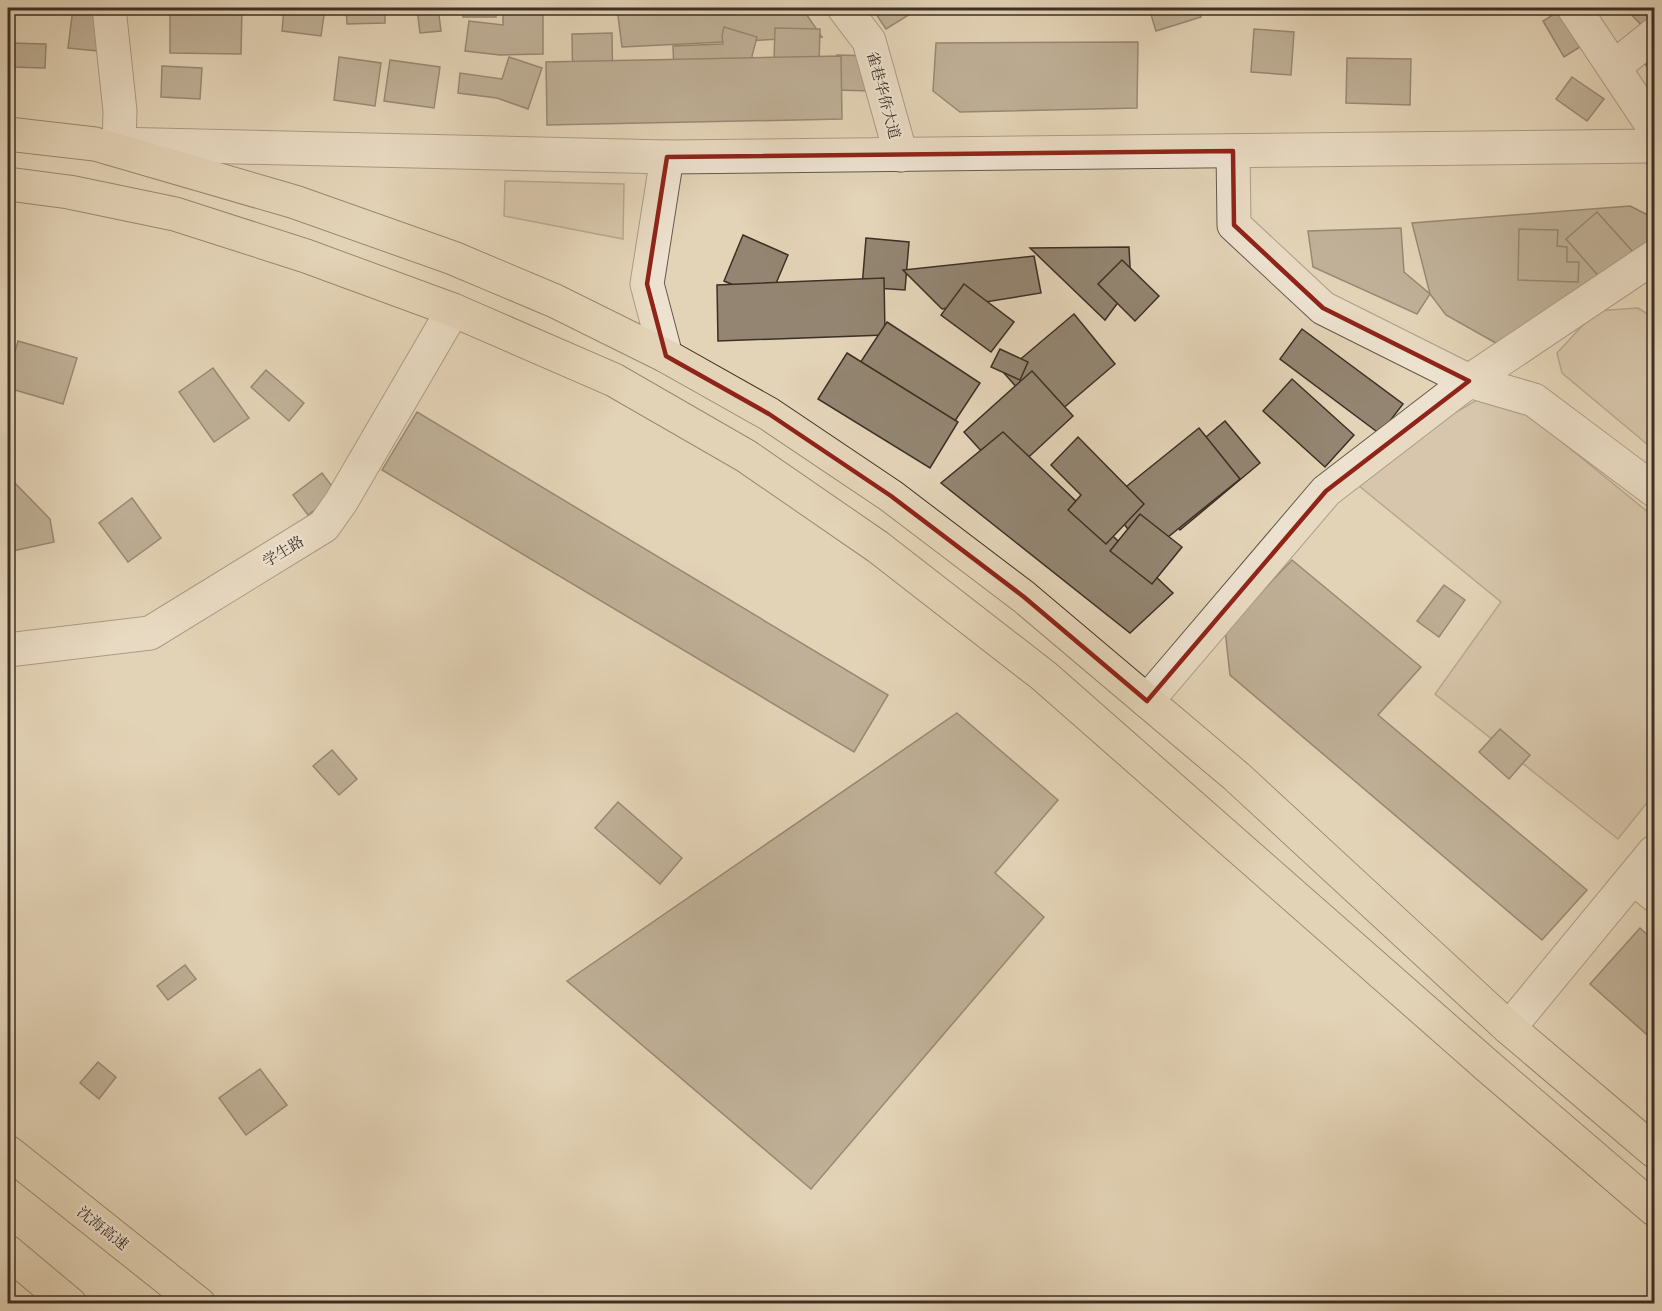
<svg xmlns="http://www.w3.org/2000/svg" width="1662" height="1311" viewBox="0 0 1662 1311" font-family="'Libre Caslon Text','Noto Serif SC',serif">
<style>
.green{fill:#c7b79e;stroke:#827462;stroke-width:1.5}
.building{fill:#938571;stroke:#3c3025;stroke-width:1.5}
.lines{fill:none;stroke-linecap:round;stroke-linejoin:round}
.service-casing{stroke:#66594a;stroke-width:22}
.minor-casing{stroke:#66594a;stroke-width:35}
.tertiary-casing{stroke:#66594a;stroke-width:35}
.primary-casing{stroke:#3c3025;stroke-width:35}
.motorway-casing{stroke:#3c3025;stroke-width:35}
.service{stroke:#ede2d0;stroke-width:20}
.minor{stroke:#ede2d0;stroke-width:33}
.tertiary{stroke:#ede2d0;stroke-width:33}
.primary{stroke:#e3d3b7;stroke-width:33}
.motorway{stroke:#e3d3b7;stroke-width:33}
.marked{fill:none;stroke:#8f2418;stroke-width:4.5;stroke-linejoin:round}
.labels{text-anchor:middle;dominant-baseline:central;stroke-width:4.5;stroke-linejoin:round;paint-order:stroke}
.street-label{font-size:15px;fill:#3c3025;stroke:#ede2d0}
</style>
<rect width="100%" height="100%" fill="#e3d3b7"/>
<filter id="stains"><feTurbulence type="fractalNoise" baseFrequency=".00333" numOctaves="4"/><feColorMatrix values="0 0 0 0 .2 0 0 0 0 .09 0 0 0 0 .02 0 0 0 .5 -.17"/></filter>
<radialGradient id="worn" r=".72"><stop offset=".6" stop-color="#630" stop-opacity="0"/><stop offset="1" stop-color="#630" stop-opacity=".3"/></radialGradient>
<g class="green">
<path d="M505,181L624,184L623,239L504,216Z"/>
<path d="M1638,308L1654,318V450L1562,373L1557,353L1596,311Z"/>
<path d="M1506,396L1654,517V794L1618,839L1435,694L1501,602L1347,476L1482,397Z"/>
</g>
<g class="building">
<path d="M8,8H12L8,39Z"/>
<path d="M73,8H116L108,52L68,48Z"/>
<path d="M170,8H242L241,54L170,53Z"/>
<path d="M284,8H325L321,36L282,31Z"/>
<path d="M346,8H385V23L347,24Z"/>
<path d="M417,8H438L441,31L420,33Z"/>
<rect x="463" y="8" width="33" height="9"/>
<path d="M617,8H802L822,37L622,47Z"/>
<path d="M872,8H920L886,29Z"/>
<path d="M1149,8H1198L1201,17L1156,31Z"/>
<path d="M1564,8L1591,40L1564,57L1543,21Z"/>
<path d="M1625,8H1654V30L1650,34Z"/>
<path d="M503,11H543V54L500,55L465,51L469,21L503,25Z"/>
<path d="M724,27L757,37L752,56L757,93L724,98L675,100L673,46L723,44L722,36Z"/>
<path d="M775,28L820,29L819,64L814,93L769,84L774,59Z"/>
<path d="M1254,29L1294,32L1291,75L1251,72Z"/>
<path d="M612,33L613,97L573,98L572,34Z"/>
<path d="M1138,42L1137,108L960,112L933,91L936,43Z"/>
<path d="M12,43L46,44L45,68L12,67Z"/>
<path d="M1654,52V74L1643,62Z"/>
<path d="M837,55L872,56L871,91L836,90Z"/>
<path d="M841,56L842,119L547,125L546,62Z"/>
<path d="M339,57L381,63L375,106L334,100Z"/>
<path d="M509,57L542,68L528,109L497,98L458,93L460,73L502,79Z"/>
<path d="M1347,58L1411,59L1410,105L1346,103Z"/>
<path d="M390,60L440,67L434,108L384,101Z"/>
<path d="M162,66L202,68L200,99L161,97Z"/>
<path d="M1572,77L1604,99L1587,121L1556,99Z"/>
<path d="M1630,206L1654,218V250L1510,351L1446,315L1430,294L1412,223Z"/>
<path d="M1597,212L1634,253L1603,281L1566,239Z"/>
<path d="M1401,228L1404,272L1430,294L1417,314L1313,267L1308,231Z"/>
<path d="M1519,229L1558,230L1557,246L1567,247V262H1579L1578,282L1518,280Z"/>
<path d="M743,235L788,255L769,300L724,281Z"/>
<path d="M866,238L909,242L905,290L862,287Z"/>
<path d="M1129,247L1131,285L1105,320L1030,248Z"/>
<path d="M1034,256L1041,293L942,309L903,270Z"/>
<path d="M1122,260L1159,296L1135,321L1098,284Z"/>
<path d="M884,278L885,335L718,341L717,285Z"/>
<path d="M964,284L1014,322L991,352L941,315Z"/>
<path d="M1074,314L1115,364L1047,422L1004,373Z"/>
<path d="M887,322L980,383L951,427L858,366Z"/>
<path d="M1302,329L1403,404L1380,434L1280,359Z"/>
<path d="M18,341L77,358L63,404L8,388V376Z"/>
<path d="M1000,349L1028,362L1020,380L991,367Z"/>
<path d="M847,353L958,422L930,468L818,399Z"/>
<path d="M213,368L249,418L214,442L179,392Z"/>
<path d="M266,370L304,403L289,421L251,387Z"/>
<path d="M1032,371L1073,416L1006,478L964,432Z"/>
<path d="M1292,379L1354,435L1325,467L1263,411Z"/>
<path d="M417,412L888,695L854,752L382,470Z"/>
<path d="M1225,421L1260,463L1180,530L1145,488Z"/>
<path d="M1199,428L1240,479L1147,554L1107,502Z"/>
<path d="M1003,432L1173,593L1130,633L941,483Z"/>
<path d="M1078,437L1144,504L1106,544L1068,510L1081,495L1051,465Z"/>
<path d="M322,473L337,493L308,515L293,495Z"/>
<path d="M8,476L50,519L54,542L8,552Z"/>
<path d="M132,498L161,538L128,562L99,523Z"/>
<path d="M1140,514L1182,547L1152,584L1110,551Z"/>
<path d="M1292,560L1421,667L1378,715L1587,890L1542,940L1230,675L1225,630Z"/>
<path d="M1444,585L1465,600L1439,637L1417,621Z"/>
<path d="M957,713L1058,800L995,873L1044,917L811,1189L567,981Z"/>
<path d="M1500,729L1530,755L1509,779L1479,752Z"/>
<path d="M332,750L357,779L339,795L313,766Z"/>
<path d="M618,802L682,858L660,884L595,828Z"/>
<path d="M1640,928L1654,941V1041L1590,984Z"/>
<path d="M185,965L196,979L168,1000L157,986Z"/>
<path d="M98,1062L116,1077L99,1099L80,1083Z"/>
<path d="M260,1069L287,1105L246,1135L219,1098Z"/>
</g>
<g class="lines">
<g class="service-casing">
<path id="service" d="M1629,883L1654,903"/>
</g>
<g class="minor-casing">
<g id="minor">
<path d="M109,8L120,111L119,144"/>
<path d="M844,8L869,41L901,155"/>
<path d="M1574,8L1654,128"/>
<path d="M1614,67L1654,35"/>
<path d="M1233,151L1234,225L1323,308L1469,381L1534,400L1654,490"/>
<path d="M8,650L150,633L324,526L341,502L453,310"/>
<path d="M1147,701L1326,491L1469,381L1654,257"/>
<path d="M1509,1028L1654,852"/>
</g>
</g>
<g class="tertiary-casing">
<g id="tertiary">
<path d="M112,144L667,157L1654,146"/>
<path d="M666,356L647,284L667,157"/>
</g>
</g>
<g class="primary-casing">
<g id="primary">
<path d="M8,134L95,144L295,202L453,258L555,301L666,356L769,414L891,496L1024,597L1237,777L1509,1028L1654,1151"/>
<path d="M8,184L69,192L175,214L306,256L453,310L614,380L746,456L878,547L1044,676L1491,1069L1654,1209"/>
</g>
</g>
<g class="motorway-casing">
<g id="motorway">
<path d="M8,1152L199,1304"/>
<path d="M8,1252L70,1304"/>
</g>
</g>
<use href="#service" class="service"/>
<use href="#minor" class="minor"/>
<use href="#tertiary" class="tertiary"/>
<use href="#primary" class="primary"/>
<use href="#motorway" class="motorway"/>
</g>
<path d="M0 0H1662V1311H0ZM1233,151L1234,225L1323,308L1469,381L1326,491L1147,701L1024,597L891,496L769,414L666,356L647,284L667,157Z" fill="#e3d3b7" fill-opacity=".55" fill-rule="evenodd"/>
<path class="marked" d="M1233,151L1234,225L1323,308L1469,381L1326,491L1147,701L1024,597L891,496L769,414L666,356L647,284L667,157Z"/>
<g class="labels">
<g class="street-label">
<text transform="translate(884 95) rotate(75)">雀巷华侨大道</text>
<text transform="translate(283 551) rotate(-31)">学生路</text>
<text transform="translate(103 1228) rotate(38)">沈海高速</text>
</g>
</g>
<rect width="1662" height="1311" fill="none" stroke="#e3d3b7" stroke-width="30"/>
<rect x="9" y="9" width="1644" height="1293" fill="none" stroke="#3c3025" stroke-width="3"/>
<rect x="15" y="15" width="1632" height="1281" fill="none" stroke="#3c3025" stroke-width="1.5"/>
<rect width="100%" height="100%" filter="url(#stains)"/>
<rect width="100%" height="100%" fill="url(#worn)"/>
</svg>
